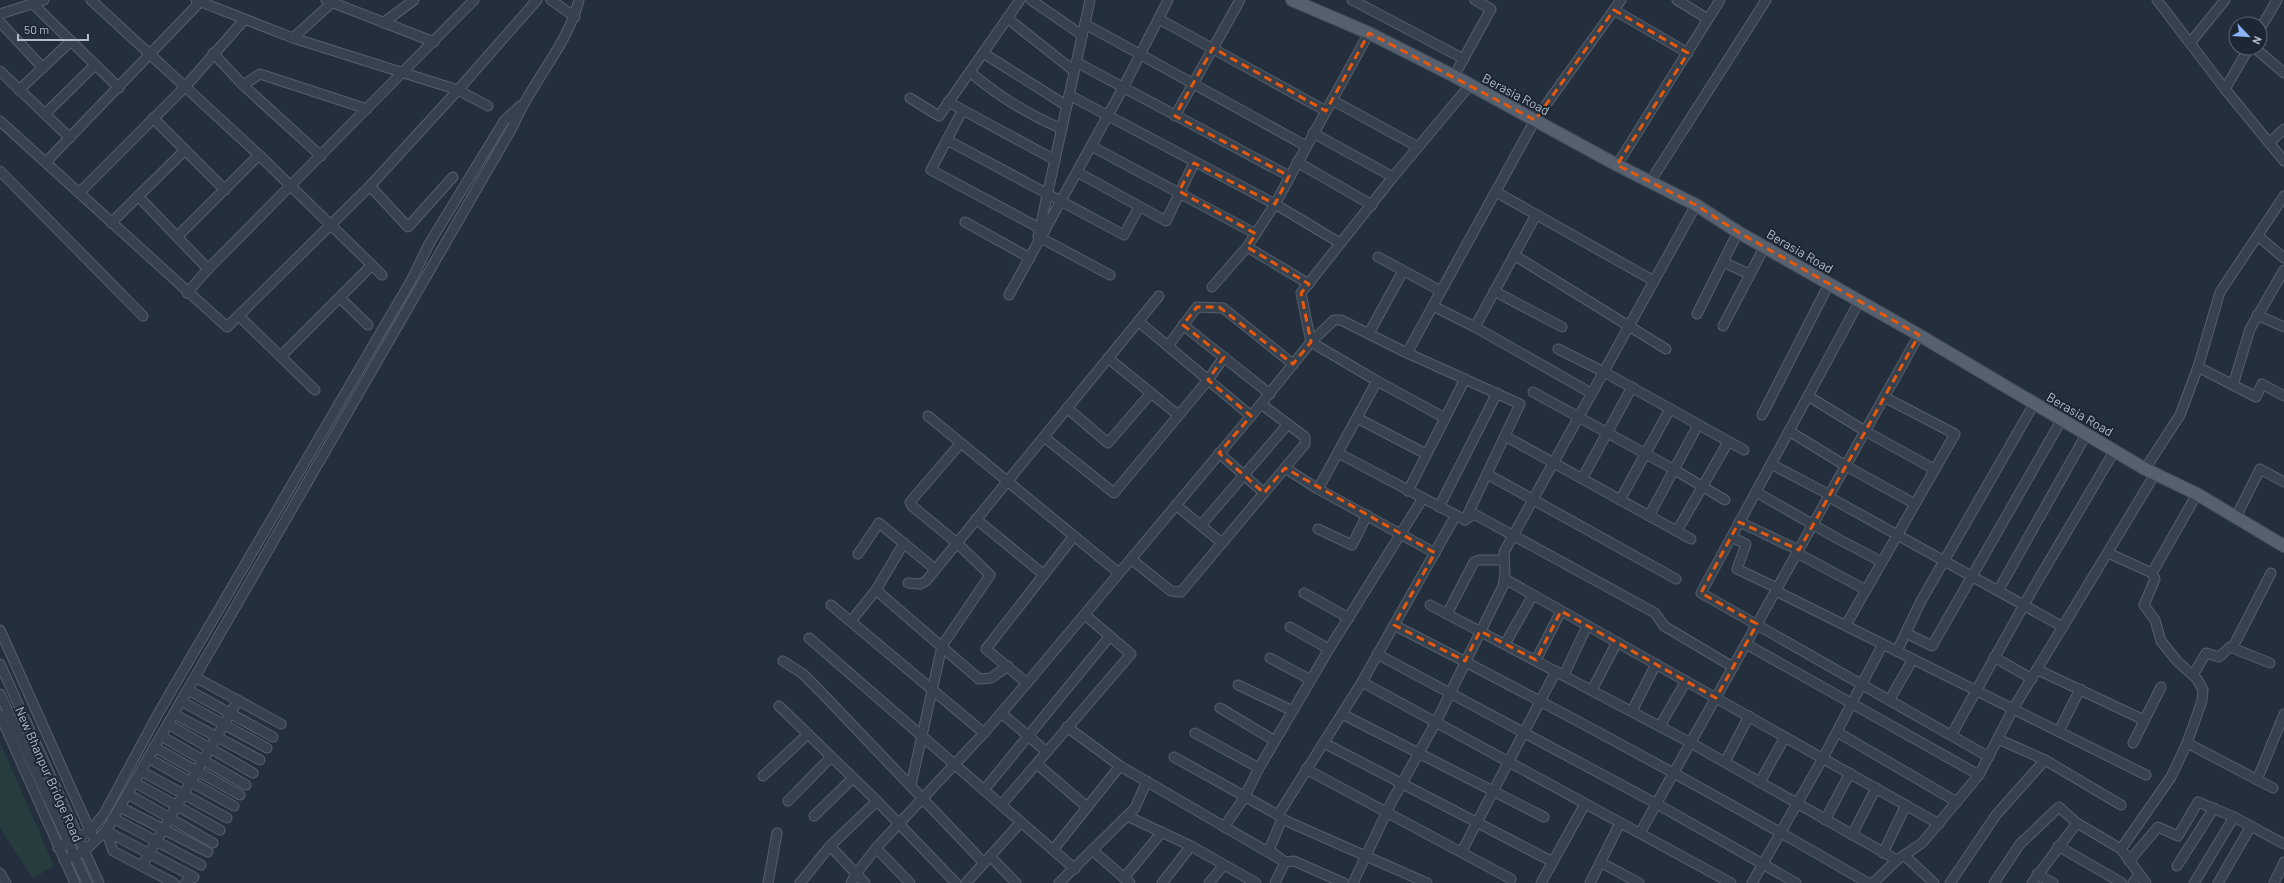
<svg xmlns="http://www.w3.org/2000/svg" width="2284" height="883" viewBox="0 0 2284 883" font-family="Barlow,sans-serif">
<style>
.green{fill:#263c3f}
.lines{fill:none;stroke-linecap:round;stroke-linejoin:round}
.minor-casing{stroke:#565f6c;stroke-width:11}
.major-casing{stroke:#414a57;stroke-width:14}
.minor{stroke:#38414e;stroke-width:9}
.major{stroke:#56606e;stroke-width:12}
.marked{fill:none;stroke:#e8590c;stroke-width:3;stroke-dasharray:8 5;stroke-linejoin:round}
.labels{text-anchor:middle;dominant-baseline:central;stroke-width:4;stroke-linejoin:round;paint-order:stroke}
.street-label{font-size:13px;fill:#b4bcc9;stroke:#1d2633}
</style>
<rect width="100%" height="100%" fill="#242f3e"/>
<path class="green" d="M0,742L54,866L33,878L0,828Z"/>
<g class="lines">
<g class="minor-casing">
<g id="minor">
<path d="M91,0L259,155L382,275"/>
<path d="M196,0L293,38L458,90L488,106"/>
<path d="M326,0L434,42"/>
<path d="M551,0L575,17"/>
<path d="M1031,0L1082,35"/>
<path d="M1352,0L1464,59"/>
<path d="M1677,0L1708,19"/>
<path d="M2157,0L2225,89L2284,161"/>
<path d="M33,4L119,88"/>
<path d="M1614,10L1688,53"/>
<path d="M0,14L44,0"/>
<path d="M1007,18L1074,71"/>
<path d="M1159,19L1326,111"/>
<path d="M0,22L43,68"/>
<path d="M383,23L414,0"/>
<path d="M1085,24L1306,146"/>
<path d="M2260,29L2277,0"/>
<path d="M293,38L335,0"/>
<path d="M2190,43L2225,0"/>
<path d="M2255,48L2284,73"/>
<path d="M213,53L243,85L321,156"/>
<path d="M983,53L1067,106"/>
<path d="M1076,62L1289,176"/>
<path d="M0,71L70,138"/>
<path d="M970,72C998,96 1027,114 1062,129"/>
<path d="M1454,76L1491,9L1475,0"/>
<path d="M243,85L260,74L367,109"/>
<path d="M2225,89L2249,48"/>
<path d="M19,90L71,41"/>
<path d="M1069,95L1275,204L1340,243"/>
<path d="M910,98L939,116L1020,0"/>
<path d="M1332,100L1418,147"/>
<path d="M948,102L1055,160"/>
<path d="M962,111L931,170L1045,231"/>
<path d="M45,114L95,65"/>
<path d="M1175,116L1240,0"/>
<path d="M153,118L225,190"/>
<path d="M0,121L227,327L370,186L458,90L537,0"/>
<path d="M1313,133L1393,177"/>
<path d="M947,140L1124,235L1139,207"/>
<path d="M2269,143L2284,129"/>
<path d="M1091,146L1256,234"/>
<path d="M46,162L200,2"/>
<path d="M1297,162L1372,205"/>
<path d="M1617,165L1720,0"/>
<path d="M0,171L143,316"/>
<path d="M1077,172L1166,221L1194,163"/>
<path d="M1650,182L1766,0"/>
<path d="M370,186L408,227L453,177"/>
<path d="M80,192L185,87L244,20"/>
<path d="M1496,192L1654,281"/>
<path d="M138,196L208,269"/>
<path d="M965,222L1030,258"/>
<path d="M111,223L185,150"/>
<path d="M2258,236L2284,258"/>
<path d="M177,237L259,155"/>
<path d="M1038,237L1090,0"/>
<path d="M1041,238L1110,275"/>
<path d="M1247,247L1309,284"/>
<path d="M1514,255L1666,349"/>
<path d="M1378,257L1441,291"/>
<path d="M1723,262L1749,274"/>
<path d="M1212,287L1247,247L1275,204L1369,33"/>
<path d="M1494,291L1562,327"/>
<path d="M187,293L208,269L474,0"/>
<path d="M1009,295L1123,88L1168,0"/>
<path d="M340,298L368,325"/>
<path d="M1859,302L1701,593L1989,757"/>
<path d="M1433,306L1475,327L1591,393"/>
<path d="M1697,314L1738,232"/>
<path d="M2257,315L2284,327"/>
<path d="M239,316L315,390"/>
<path d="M1138,321L1251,416"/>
<path d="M1183,325L1270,394"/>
<path d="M1723,326L1765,246"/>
<path d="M1475,327L1536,215"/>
<path d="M1369,333L1403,271"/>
<path d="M1168,346L1197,307L1223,308L1293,364"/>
<path d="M1558,349L1604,372L1744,450"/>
<path d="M1407,353L1535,120L1621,0"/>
<path d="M281,356L372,265"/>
<path d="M1108,358L1178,415"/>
<path d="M2198,367L2256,397L2262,384L2284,396"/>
<path d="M2233,385L2250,329L2284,270"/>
<path d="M1533,392L1675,470L1725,500"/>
<path d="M1808,396L1865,431L1934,469"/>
<path d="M1067,408L1108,443L1151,393"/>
<path d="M1762,415L1829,284"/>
<path d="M928,416L1119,573"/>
<path d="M1357,418L1426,454"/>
<path d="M1445,418L1377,381L1311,342L1301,293L1393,177L1470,85"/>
<path d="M1789,431L1846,466L1915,504"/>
<path d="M1505,436L1691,539"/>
<path d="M1044,437L1114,493L1208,380L1224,357"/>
<path d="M1219,453L1264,493"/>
<path d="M1338,453L1465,520L1474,514L1655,613L1664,626L1733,667"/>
<path d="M1771,464L1830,495"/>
<path d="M1285,468L1318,489L1435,553"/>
<path d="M2145,469L2180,415L2198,367L2220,292L2284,196"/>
<path d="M1487,474L1676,579"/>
<path d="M1582,479L1632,387"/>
<path d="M1318,489L1377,381"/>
<path d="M1408,491L1465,379"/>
<path d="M1756,492L1840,540L1882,562"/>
<path d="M1829,497L2063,627"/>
<path d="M1620,500L1670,409"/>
<path d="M1176,505L1222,543"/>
<path d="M1439,507L1497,393"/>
<path d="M1649,516L1698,425"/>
<path d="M2236,517L2260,469L2284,482"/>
<path d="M976,519L1043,574"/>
<path d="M1739,522C1760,531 1778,541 1799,550"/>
<path d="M1201,525L1288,424"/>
<path d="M1318,529L1352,545L1367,515"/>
<path d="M1677,531L1728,442"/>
<path d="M1731,537L1746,544L1737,569L1777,588"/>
<path d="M1797,553L1866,590"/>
<path d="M2108,553L2152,573L2155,579L2144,605L2155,620L2161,641L2177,661L2197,679L2203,690L2202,701L2187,743L2171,777L2121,849"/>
<path d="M858,554L879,523L935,569"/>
<path d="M1131,559L1171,591L1181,592L1305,444V437L1261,404"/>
<path d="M2152,573L2197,494"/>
<path d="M1505,579L1939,824"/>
<path d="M908,583L920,584L926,581L1159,296"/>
<path d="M876,590L979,679L991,678L1008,666"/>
<path d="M1776,591L2146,775"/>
<path d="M1998,591L2087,433"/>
<path d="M1304,593L1349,618"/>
<path d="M831,605L984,733"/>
<path d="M1430,605L1691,743L1897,860"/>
<path d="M1447,614L1474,562L1479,560H1504"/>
<path d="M852,620L876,590L904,543"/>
<path d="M1394,625C1554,707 1712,792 1868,883"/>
<path d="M1846,625L1955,434L1884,397"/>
<path d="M1290,627L1329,649"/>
<path d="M0,630L92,835"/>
<path d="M1906,633L1932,646L2062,419"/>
<path d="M809,638L1075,869"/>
<path d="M1505,644L1533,595"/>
<path d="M1746,644L1979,775"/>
<path d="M2233,647L2271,573"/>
<path d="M1897,651L1921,601L2034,404"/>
<path d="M1377,654L1657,804L1796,883"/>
<path d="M1994,657L2032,679"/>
<path d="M1270,658L1311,680"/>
<path d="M1536,660L1561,611"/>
<path d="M783,661L803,674L820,691L984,863"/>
<path d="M0,664L99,883"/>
<path d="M2038,670L2144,720"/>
<path d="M1564,675L1587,626"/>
<path d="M2193,675L2206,653L2219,657L2230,647L2270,663"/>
<path d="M195,677L281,724"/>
<path d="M1362,682L1731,883"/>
<path d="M1027,683L986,649L1074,536"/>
<path d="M1238,685L1293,711"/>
<path d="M188,690L273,737"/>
<path d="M1592,690L1617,642"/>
<path d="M0,694L87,883"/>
<path d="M1890,699L1913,659"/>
<path d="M181,701L267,748"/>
<path d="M779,706L877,801"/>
<path d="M1220,708L1275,741"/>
<path d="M1632,711L1656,664"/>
<path d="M1001,713L1047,752"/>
<path d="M174,714L260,760"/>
<path d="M1342,714L1544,817"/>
<path d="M0,715L75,883"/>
<path d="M168,724L253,773"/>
<path d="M1660,726L1686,681"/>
<path d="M1067,727L1120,766L1285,862L1294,861L1344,883"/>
<path d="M2059,731L2080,689"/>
<path d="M1837,732L1957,802"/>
<path d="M1195,733L1259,768"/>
<path d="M1952,734L2034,587L2115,450"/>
<path d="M161,736L246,785"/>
<path d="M1998,739L2045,760L2121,805"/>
<path d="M1324,743L1553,862"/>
<path d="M2133,743L2161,687"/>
<path d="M2187,743L2273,788"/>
<path d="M154,747L240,795"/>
<path d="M1174,757L1278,815L1282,819L1427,883"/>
<path d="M148,758L234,806"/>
<path d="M1725,762L1749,716"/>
<path d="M1037,764L1087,807"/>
<path d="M1306,769L1511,879"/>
<path d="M141,771L227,818"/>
<path d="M763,776L808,734"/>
<path d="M2257,780L2284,714"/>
<path d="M134,782L220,830"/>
<path d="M1760,782L1785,737"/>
<path d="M911,785L942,646L990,575L957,543L912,506L910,502L960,444"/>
<path d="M984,790L1110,636"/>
<path d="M128,794L213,843"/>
<path d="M788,801L831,757"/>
<path d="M1001,805L1131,654L1085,615"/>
<path d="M120,807L208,852"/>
<path d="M1278,815L1362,682L1456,515"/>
<path d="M814,816L852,779"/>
<path d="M1127,816L1191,846L1256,883"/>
<path d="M113,818L201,865"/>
<path d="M1825,820L1850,773"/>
<path d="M1224,827L1244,798L1259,768L1329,649L1423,498"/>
<path d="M1640,833L1919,335"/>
<path d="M1852,835L1876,788"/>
<path d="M2058,846L2122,883"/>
<path d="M58,848L90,831L104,814L159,712L412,279L429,244L504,121L520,106"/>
<path d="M876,848L910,883"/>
<path d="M1053,850L1120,766"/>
<path d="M1092,850L1130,883"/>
<path d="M1462,851L1556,671"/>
<path d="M1883,853L1906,805"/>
<path d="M990,856L1016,883"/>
<path d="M1905,856L1934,883"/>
<path d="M64,860L84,851L106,831L513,126C531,82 567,47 579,0"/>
<path d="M2129,861L2158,827L2178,836L2198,802L2234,817L2284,844"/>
<path d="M1600,862L1639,883"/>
<path d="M142,866L238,700"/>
<path d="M2177,866L2214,808"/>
<path d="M0,873L6,883"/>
<path d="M2037,874L2053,883"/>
<path d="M1124,878L1162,832"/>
<path d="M174,883L113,851L106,831L194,877L185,883"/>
<path d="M768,883L777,833"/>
<path d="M800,883L830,846"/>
<path d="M851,883L856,874L876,848L984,733L1027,683L1261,404L1311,342L1334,320H1341L1407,353L1520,404L1465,520"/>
<path d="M865,883L830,846L877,801L956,883"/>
<path d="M966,883L1021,822"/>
<path d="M1059,883L1135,808L1147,781"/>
<path d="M1162,883L1191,846"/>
<path d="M1209,883L1224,865"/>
<path d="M1275,883L1285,862L1269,850L1282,819"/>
<path d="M1353,883L1391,803L1436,722L1503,586L1505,573L1504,552L1696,205"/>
<path d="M1541,883L1585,804"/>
<path d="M1590,883L1620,823"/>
<path d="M1752,883L1823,758L1883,644"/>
<path d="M1873,883L1897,860L1922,843L1979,775L2013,709L2155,474"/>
<path d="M1950,883L1996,815L2045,760"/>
<path d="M1994,883L2020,844L2059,807L2077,823L2121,849L2146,883"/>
<path d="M2032,883L2077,823"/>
<path d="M2133,883L2139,874"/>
<path d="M2194,883L2234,817"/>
<path d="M2218,883L2251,826"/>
<path d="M2274,883L2284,862"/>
</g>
</g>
<g class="major-casing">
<path id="major" d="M1292,0L1369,33L1454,76L1617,165L1696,205L1738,232L1919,335L2145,469L2197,494L2284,546"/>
</g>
<use href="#minor" class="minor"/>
<use href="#major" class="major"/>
</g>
<path class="marked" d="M1614,10L1688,53L1617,165L1696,205L1738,232L1919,335L1799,550L1739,522L1701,593L1757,624L1716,698L1561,611L1536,660L1480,631L1465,661L1394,625L1435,553L1285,468L1264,493L1219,453L1251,416L1208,380L1224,357L1183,325L1197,307H1219L1293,364L1311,342L1301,293L1309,284L1247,247L1256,234L1179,191L1194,163L1275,204L1289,176L1175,116L1213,48L1326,111L1369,33L1535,120Z"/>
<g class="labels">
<g class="street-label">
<text transform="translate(1516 94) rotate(28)">Berasia Road</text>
<text transform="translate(1800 251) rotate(30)">Berasia Road</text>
<text transform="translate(2080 414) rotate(30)">Berasia Road</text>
<text transform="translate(49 774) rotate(66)">New Bhanpur Bridge Road</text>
</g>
</g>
<g transform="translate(2248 36) rotate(115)"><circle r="19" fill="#1d2633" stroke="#59626f"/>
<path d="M0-3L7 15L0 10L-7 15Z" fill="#8ab4f8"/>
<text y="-6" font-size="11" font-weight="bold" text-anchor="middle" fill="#b4bcc9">N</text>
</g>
<path d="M18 34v6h70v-6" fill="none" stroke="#b4bcc9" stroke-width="2"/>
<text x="24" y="34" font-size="12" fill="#b4bcc9" stroke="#1d2633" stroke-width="3" paint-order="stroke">50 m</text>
</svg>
